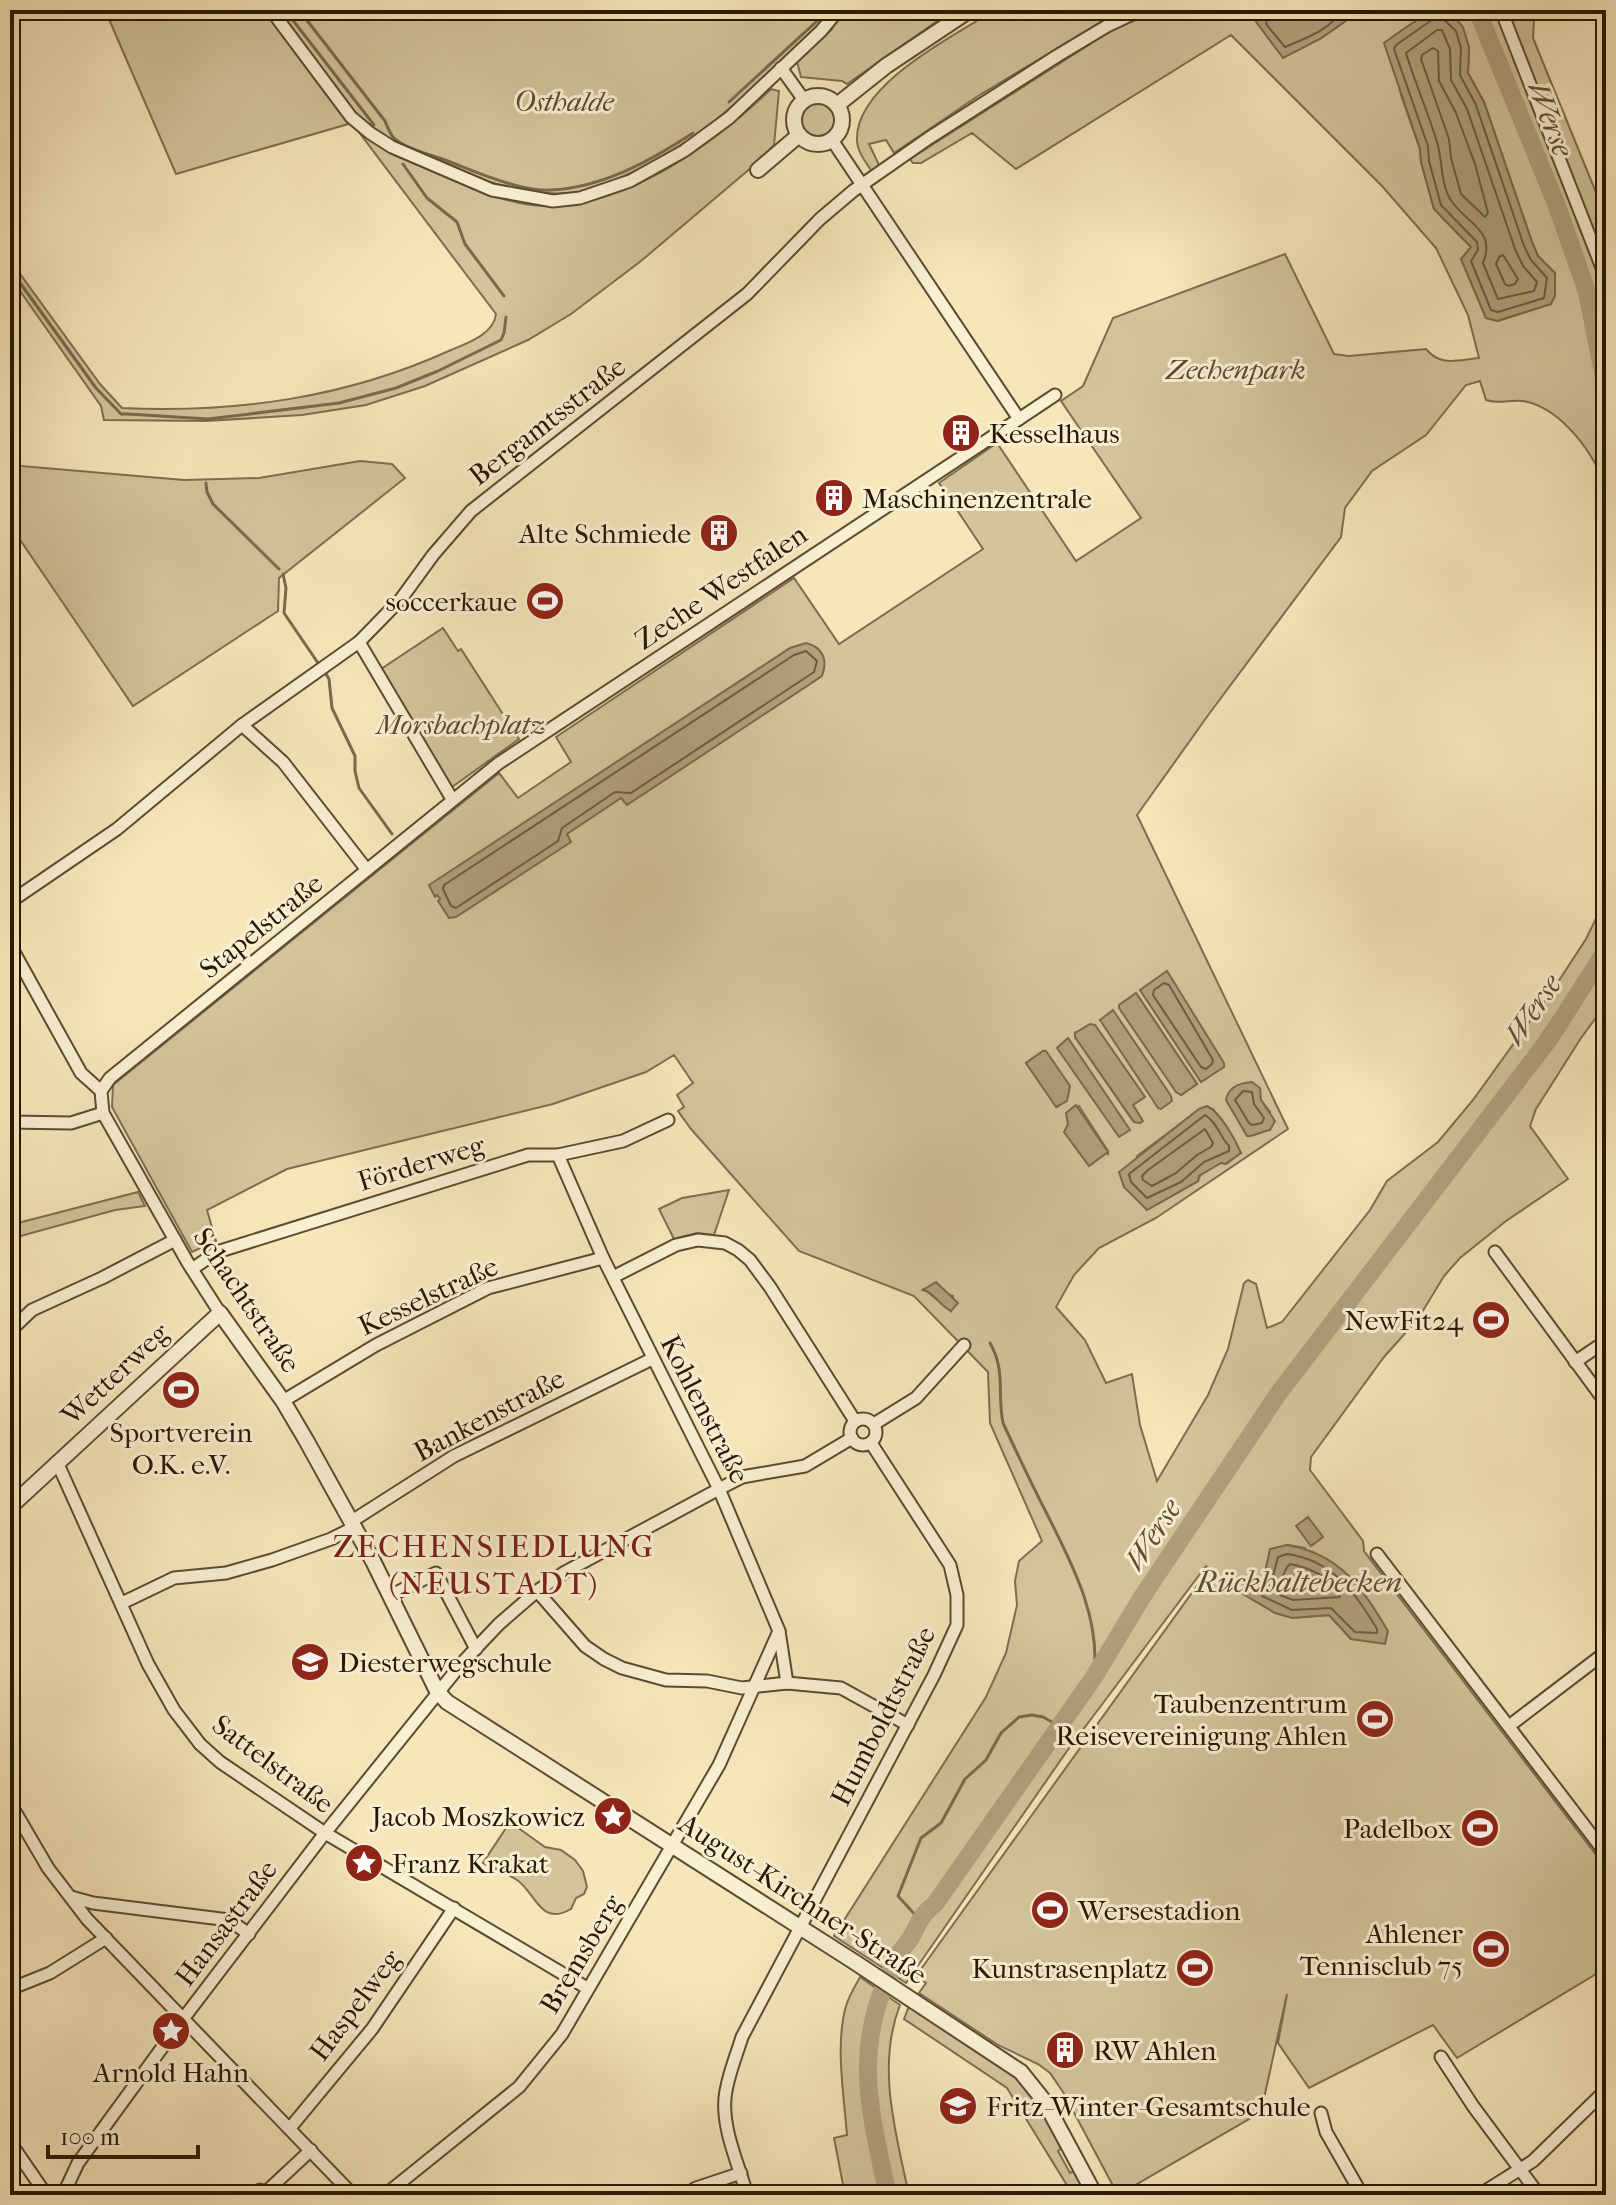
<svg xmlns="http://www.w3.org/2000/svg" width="1616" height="2205" viewBox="0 0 1616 2205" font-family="'IM FELL French Canon',serif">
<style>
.green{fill:#d3c49c;stroke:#7e6e4f;stroke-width:2;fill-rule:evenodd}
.water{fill:#b0a07c;stroke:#7a694b;stroke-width:2}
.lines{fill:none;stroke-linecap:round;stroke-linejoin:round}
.shore{stroke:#6c5c3f;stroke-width:2}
.stream{stroke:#7a694b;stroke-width:3}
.river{stroke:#b0a07c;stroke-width:18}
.minor-casing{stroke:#5c4b30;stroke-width:15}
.tertiary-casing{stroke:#5c4b30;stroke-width:18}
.minor{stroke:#f9efd3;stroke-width:11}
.tertiary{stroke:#f9efd3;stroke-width:14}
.labels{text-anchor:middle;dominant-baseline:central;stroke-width:6;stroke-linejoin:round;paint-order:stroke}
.park-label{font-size:28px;font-style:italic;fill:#5b4b30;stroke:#f9efd3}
.street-label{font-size:28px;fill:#281702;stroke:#f9efd3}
.poi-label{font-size:28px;fill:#281702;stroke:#f9efd3;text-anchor:end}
.water-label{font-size:30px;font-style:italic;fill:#5e4e33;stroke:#f9efd3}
.quarter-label{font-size:32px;letter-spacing:2px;fill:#7a1f14;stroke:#f9efd3}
</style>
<rect width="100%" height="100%" fill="#f6e7bb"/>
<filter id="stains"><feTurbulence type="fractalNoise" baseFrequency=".0025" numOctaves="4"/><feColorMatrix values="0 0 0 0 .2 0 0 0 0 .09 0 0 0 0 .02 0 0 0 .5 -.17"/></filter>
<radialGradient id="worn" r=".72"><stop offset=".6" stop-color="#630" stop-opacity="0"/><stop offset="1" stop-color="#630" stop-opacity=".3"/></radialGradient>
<g class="green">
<path d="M105,10H266C294,47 320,87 351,121C377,150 415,164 450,178C481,191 514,207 549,206C631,205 714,143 771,89L779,91L774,145L752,167L641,261L571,314L528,340L425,386L366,405L302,415L206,421L104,420L101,406L10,277V260L100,384L122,408C237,413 346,398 451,350C468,343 494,334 496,314L352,123L176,174Z"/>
<path d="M277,10H833C769,73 704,144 619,178C606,183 592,190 579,192C534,198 488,184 449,166C424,155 393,146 372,129C340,103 303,44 277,10Z"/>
<path d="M845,10H953L847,84L842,81L801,77L797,62L831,30Z"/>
<path d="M995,10H1126L1106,19L978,96L894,153L886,140L869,144L880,167L873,173C867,164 857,152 857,140C855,85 953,36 995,10Z"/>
<path d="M1155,10H1267L1254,19L1320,39L1350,18L1347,10H1360L1363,15L1374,10H1497L1574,200L1606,288V491C1597,456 1561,407 1523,401C1510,399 1500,405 1486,400L1480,381L1466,385L1426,435L1372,471L1345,508L1341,537L1209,714L1137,815L1288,1129L1156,1218L1099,1248L1074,1275L1056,1307L1085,1340L1106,1383L1132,1374L1140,1425L1157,1481L1208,1395L1228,1349L1244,1283L1248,1280L1256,1284L1267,1328L1282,1322L1370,1210L1387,1181L1438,1142L1473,1100L1556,985L1586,939L1606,898V938L1599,951L1527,1057L1431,1185L1438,1190L1558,1035L1606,963V1004L1581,1038L1536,1109L1530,1126L1568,1179L1506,1221L1460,1258L1444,1276L1418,1319L1384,1357L1311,1457L1310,1470L1363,1541L1364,1551L1600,1860L1597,1875L1602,1885L1606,1886V1968L1457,2058L1433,2025L1309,2088L1278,2043L1287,1994L1261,2112L1118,2195L1063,2092L1050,2073L1038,2064L998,2045L919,1993L926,1983L916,1976L1209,1569L1206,1566L1067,1751L906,1983L834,1936L986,1697L1006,1653L1017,1605L1015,1581L1019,1561L1042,1541L990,1423L988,1372L914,1296L799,1251L691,1129L678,1111L684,1107L677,1095L693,1083L674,1055L646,1072L553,1104L287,1169L207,1210L216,1241L192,1252L112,1107L113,1085L499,773L518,798L571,762L556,737L794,578L839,644L983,549L939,483L997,443L1076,561L1141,518L1061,401L1083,386L1113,318L1285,254L1334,354L1349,356L1426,349C1441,367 1457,360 1479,358L1468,315L1436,248L1382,186L1231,35L1016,169L972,133L921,163H913L910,159L1109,32ZM1429,12L1469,47L1468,73L1484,102L1532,242L1538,256L1555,273L1551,304L1498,321L1486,318L1461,259L1472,248L1434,209L1421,162L1420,149L1401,95L1394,37L1421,20ZM1136,993L1197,1084L1181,1095ZM1075,1033L1144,1097L1133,1105L1140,1123L1133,1121L1075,1037ZM1043,1051L1066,1101L1057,1107L1026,1063ZM1261,1100L1270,1112V1130L1257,1132ZM1079,1106L1108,1151V1154L1068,1124V1120ZM1213,1109L1241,1153L1226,1164L1221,1162C1213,1167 1200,1171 1198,1181L1159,1203L1137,1156L1187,1119ZM929,1288L953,1296L951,1311L924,1289ZM1287,1545L1305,1548L1351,1639L1329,1615L1292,1618L1245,1579L1263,1582L1271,1549Z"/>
<path d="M1505,10H1529L1534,22L1533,38L1606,217V266Z"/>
<circle cx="818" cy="120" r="19"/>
<path d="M360,461L392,464L405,478L279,578L278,611L133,706L10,525V465L184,480L259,478Z"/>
<path d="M443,628L458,651L461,649L519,739L452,787L381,669Z"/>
<path d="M729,1190L714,1235L697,1233L674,1239L659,1209L682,1198Z"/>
<path d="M138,1192L145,1206L115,1210L10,1239V1225Z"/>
<path d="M510,1822L545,1847L561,1850L575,1860L583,1871L587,1887L584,1894L576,1898L571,1909C540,1927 536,1893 517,1880C507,1873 494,1869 483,1863Z"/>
<path d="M860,1977L900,2005C876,2066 896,2134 909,2195H845L834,2138L847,2135C844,2096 835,2044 846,2006C849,1996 855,1986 860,1977Z"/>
<path d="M910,2004L1003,2064L1026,2084L1063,2147L1058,2151L1070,2173L1076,2170L1089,2195H1073L1007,2088L904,2019Z"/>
<path d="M737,2181L742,2195H695L694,2194Z"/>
</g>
<g class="water">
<path d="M1267,10H1347L1350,18L1320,39L1283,58L1254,19Z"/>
<path d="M1439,11L1453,15L1463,27L1469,47L1468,73L1484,102L1532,242L1538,256L1555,273V296L1551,304L1497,321L1486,318L1461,259L1471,247L1434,209L1421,162L1420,149L1384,43C1397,34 1425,12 1439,11Z"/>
<path d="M806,643C823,647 828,660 822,676L627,805L621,798L567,834L571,842L456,917L449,918L438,901L440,899L437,895L435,897L429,885L790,648Z"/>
<path d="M1167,971L1224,1063V1067L1201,1082L1140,990Z"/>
<path d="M1136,993L1197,1084L1181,1095L1176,1092L1119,1008V1005Z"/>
<path d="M1113,1010L1171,1096L1172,1101L1161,1109L1158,1108L1100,1020Z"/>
<path d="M1090,1024L1095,1025L1145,1097L1133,1105L1143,1121L1140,1123L1134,1122L1075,1037V1033Z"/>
<path d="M1068,1038L1130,1130L1119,1137L1057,1048Z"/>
<path d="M1043,1051H1046L1070,1086L1067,1101L1056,1107L1026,1063Z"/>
<path d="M1252,1082L1260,1088L1261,1100L1275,1121L1270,1130C1262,1131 1253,1137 1247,1136L1226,1100C1228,1087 1240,1083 1252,1082Z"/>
<path d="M1076,1105L1108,1152L1089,1166L1064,1132L1068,1124L1066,1113Z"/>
<path d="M1207,1106C1221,1113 1235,1139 1241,1153L1225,1164L1221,1163L1199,1176L1198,1181L1147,1210L1124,1187L1119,1172L1199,1109Z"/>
<path d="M936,1282L958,1303L951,1311C940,1306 934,1292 923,1290Z"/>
<path d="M1308,1517L1323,1537L1311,1546L1296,1526Z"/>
<path d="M1287,1545C1341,1554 1362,1588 1388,1631L1385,1644L1351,1639L1329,1615L1292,1618L1275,1613L1243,1594L1245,1578L1263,1581L1270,1549Z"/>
</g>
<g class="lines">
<g class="shore">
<path d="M1270,10L1266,24L1285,47C1302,40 1335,28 1340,10"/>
<path d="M1439,15L1456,31L1461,48L1460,75L1476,105L1524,246L1531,260L1547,278L1544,298L1498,312L1491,310L1471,261L1478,250L1477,242L1441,205L1429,161L1428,146L1394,49L1396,45Z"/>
<path d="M1437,30H1442L1450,49L1451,80L1467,109L1515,249L1523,266L1537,282L1534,291L1498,299L1483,263C1496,231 1469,225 1452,202C1440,185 1443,161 1437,142C1428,112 1415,83 1406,53Z"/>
<path d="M1433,48L1438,51L1439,81L1456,113L1475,164L1488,213L1485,217L1461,194L1451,158L1449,139L1421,59L1422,55Z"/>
<path d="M1503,255L1518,279L1515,284L1508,286L1505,284L1496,264L1499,257Z"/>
<path d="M806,651L817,661L814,672L631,793L615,792L562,828L558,841L456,908L451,906L443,889L444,885L794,655Z"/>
<path d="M1164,983L1169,985L1213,1060L1212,1064L1206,1069L1201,1067L1153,995L1154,990Z"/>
<path d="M1243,1091L1252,1092L1254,1104L1264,1118L1262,1123L1252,1125L1249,1123L1235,1100Z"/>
<path d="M1205,1115C1217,1122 1220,1137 1229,1146V1151L1204,1162L1181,1182L1147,1198L1131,1182L1129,1174Z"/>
<path d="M1205,1129L1213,1143L1211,1147L1197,1155L1176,1173L1152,1186L1143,1180L1142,1176L1148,1170Z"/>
<path d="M1287,1554C1332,1560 1355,1592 1377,1629V1633L1355,1632L1331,1608L1292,1610L1262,1596V1591L1271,1584L1278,1557Z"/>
<path d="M1290,1564C1308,1567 1336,1579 1340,1597L1293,1600L1280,1595C1278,1588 1284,1569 1290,1564Z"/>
</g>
<g class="stream">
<path d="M285,10L374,125"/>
<path d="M299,10L385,121C387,126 390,134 394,138C406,149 429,154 445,160C474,171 520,192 551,190C602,188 652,160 693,133"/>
<path d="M729,102L829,10"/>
<path d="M403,164L427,198L457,222L465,244L504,296"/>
<path d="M10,269L96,388L121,414H128L208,419L339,403L396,388L438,371L501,340L504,333L506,317"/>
<path d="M206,483L207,492L213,504L279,569"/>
<path d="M283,574L286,588L284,613L318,663"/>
<path d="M326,674L329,679L332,708L355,756V771L359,788L392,834"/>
<path d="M990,1343C1006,1371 997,1393 1003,1423C1017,1453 1031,1483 1046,1512C1072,1564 1101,1617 1094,1677"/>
<path d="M919,1919L898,1896L921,1838L941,1823L965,1779L986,1760L1001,1733L1019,1717L1032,1715L1043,1717L1059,1726"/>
</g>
<g class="river">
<path d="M1477,10L1557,206L1587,292L1606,388"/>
<path d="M888,2195C868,2104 851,2041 899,1954C902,1948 907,1944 910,1939C920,1922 918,1918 935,1904L1094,1677L1142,1597L1278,1394L1550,1038L1606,950"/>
</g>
<g class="minor-casing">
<g id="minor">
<path d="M271,10L351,117L370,133L392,147L492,190L553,201L580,198L630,181L684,151L729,118L821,31L835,14"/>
<path d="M1501,10L1606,278"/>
<path d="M781,68L804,100"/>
<path d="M1019,419L1055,395"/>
<path d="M359,642L452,799"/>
<path d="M242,725L283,762L367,870"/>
<path d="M10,902L117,829L242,725L359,642L401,599L433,555L471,511L747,294L820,219L853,191L929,138L1057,56L1107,26L1141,10"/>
<path d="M10,945L81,1073L101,1091"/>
<path d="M10,1122L71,1123L103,1113"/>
<path d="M1495,1252L1606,1403"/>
<path d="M192,1269L217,1252L528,1155H558L623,1141L668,1120"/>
<path d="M613,1277L676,1245L698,1240L725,1243L738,1250L750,1260L770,1287L855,1421"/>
<path d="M220,1313L188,1263L103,1113L101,1091L110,1078L499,763L1019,419L832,140"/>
<path d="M10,1331L32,1310L102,1278L175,1240"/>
<path d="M1575,1362L1606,1341"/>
<path d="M283,1401L376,1345L488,1288L603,1258"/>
<circle cx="863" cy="1432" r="13"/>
<path d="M874,1424L916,1398L964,1345"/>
<path d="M57,1462L148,1664L174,1710L200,1744L220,1762L325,1833L587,1988"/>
<path d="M352,1521L454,1456L652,1359"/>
<path d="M1377,1554L1606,1854"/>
<path d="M537,1591L585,1646L604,1659L622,1668L666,1680L707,1681L742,1688L787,1683L841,1688L908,1725"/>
<path d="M390,1596L436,1573L476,1649"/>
<path d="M122,1603L174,1578L226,1573L272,1560L331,1539L355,1527"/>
<path d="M779,1631L787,1683"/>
<path d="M1509,1726L1606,1652"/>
<path d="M10,1803L48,1868L87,1919L353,2195"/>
<path d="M71,1897L93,1903L229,1920L249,1934"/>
<path d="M10,1989L50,1973L106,1938"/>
<path d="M1441,2057L1473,2106L1539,2195"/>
<path d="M1321,2113L1326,2132L1362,2195"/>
<path d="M290,2128L372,2029L454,1908"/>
<path d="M10,2142L45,2193"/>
<path d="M64,2193L78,2163L183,2019L325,1833L462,1663L499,1624L537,1591L565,1572L719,1489L742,1477L805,1466L852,1438"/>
<path d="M255,2195L260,2190L266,2192L311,2150"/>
<path d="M385,2195L519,2087L562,2034L719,1765L779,1631L719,1489L603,1258L558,1155"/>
<path d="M686,2195L696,2188L741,2173"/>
<path d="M747,2195C739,2165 722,2130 725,2098C727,2077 736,2057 742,2037L934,1675L957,1625V1595L950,1565L871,1443"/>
<path d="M1479,2195L1533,2161L1606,2090"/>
</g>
</g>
<g class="tertiary-casing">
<g id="tertiary">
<circle cx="818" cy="120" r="24"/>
<path d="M837,105L886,66L970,10"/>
<path d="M758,170L799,135"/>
<path d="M10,1507L220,1313L283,1401L306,1440L373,1561L437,1691L447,1702L853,1961L1021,2072L1045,2102L1095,2195"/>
</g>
</g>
<use href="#minor" class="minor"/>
<use href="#tertiary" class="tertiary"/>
</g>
<defs>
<g id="building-disc" transform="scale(2)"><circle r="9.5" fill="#8f2418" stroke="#f9efd3"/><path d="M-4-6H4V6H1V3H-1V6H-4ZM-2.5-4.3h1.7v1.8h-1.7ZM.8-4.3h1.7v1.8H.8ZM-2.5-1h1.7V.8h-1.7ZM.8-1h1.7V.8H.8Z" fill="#fff"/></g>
<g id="stadium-disc" transform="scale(2)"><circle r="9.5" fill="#8f2418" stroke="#f9efd3"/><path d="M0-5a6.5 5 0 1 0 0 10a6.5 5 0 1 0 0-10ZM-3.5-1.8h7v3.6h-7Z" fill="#fff"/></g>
<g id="school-disc" transform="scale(2)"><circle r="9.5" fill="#8f2418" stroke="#f9efd3"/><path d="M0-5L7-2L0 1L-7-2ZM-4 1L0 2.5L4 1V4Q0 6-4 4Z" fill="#fff"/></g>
<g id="sight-disc" transform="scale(2)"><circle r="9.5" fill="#8f2418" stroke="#f9efd3"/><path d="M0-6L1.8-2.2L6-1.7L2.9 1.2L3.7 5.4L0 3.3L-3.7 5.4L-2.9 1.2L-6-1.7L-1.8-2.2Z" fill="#fff"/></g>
</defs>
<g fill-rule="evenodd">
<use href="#building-disc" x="961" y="433"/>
<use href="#building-disc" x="834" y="498"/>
<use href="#building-disc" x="719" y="533"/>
<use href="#stadium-disc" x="545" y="601"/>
<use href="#stadium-disc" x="1491" y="1320"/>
<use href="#stadium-disc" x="181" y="1390"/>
<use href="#school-disc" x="310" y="1662"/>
<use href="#stadium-disc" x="1375" y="1719"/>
<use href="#sight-disc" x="613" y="1816"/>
<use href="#stadium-disc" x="1480" y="1828"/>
<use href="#sight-disc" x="364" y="1863"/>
<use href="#stadium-disc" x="1050" y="1910"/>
<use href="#stadium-disc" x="1491" y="1949"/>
<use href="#stadium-disc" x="1195" y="1968"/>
<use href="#sight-disc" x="171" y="2031"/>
<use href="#building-disc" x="1065" y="2050"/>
<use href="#school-disc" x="958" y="2106"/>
</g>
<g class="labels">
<g class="park-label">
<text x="564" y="101">Osthalde</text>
<text x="1236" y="369">Zechenpark</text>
<text x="461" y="724">Morsbachplatz</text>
</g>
<g class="street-label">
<text transform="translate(547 421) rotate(-38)">Bergamtsstraße</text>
<text transform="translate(721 587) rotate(-34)">Zeche Westfalen</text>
<text transform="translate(261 926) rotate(-39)">Stapelstraße</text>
<text transform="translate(421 1163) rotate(-17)">Förderweg</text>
<text transform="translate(428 1296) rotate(-25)">Kesselstraße</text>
<text transform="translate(247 1300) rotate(56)">Schachtstraße</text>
<text transform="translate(115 1374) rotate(-43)">Wetterweg</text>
<text transform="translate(705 1409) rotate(63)">Kohlenstraße</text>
<text transform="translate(489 1415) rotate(-28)">Bankenstraße</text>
<text transform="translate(883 1716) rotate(-63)">Humboldtstraße</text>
<text transform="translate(273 1764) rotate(37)">Sattelstraße</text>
<text transform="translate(803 1899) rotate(33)">August-Kirchner-Straße</text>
<text transform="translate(226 1923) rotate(-53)">Hansastraße</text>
<text transform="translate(581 1954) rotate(-59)">Bremsberg</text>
<text transform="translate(355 2005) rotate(-53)">Haspelweg</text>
</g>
<g class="poi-label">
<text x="989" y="433" text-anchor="start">Kesselhaus</text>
<text x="862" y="498" text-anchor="start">Maschinenzentrale</text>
<text x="691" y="533">Alte Schmiede</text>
<text x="517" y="601">soccerkaue</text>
<text x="1463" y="1320">NewFit24</text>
<text x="181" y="1432" text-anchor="middle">Sportverein<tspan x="181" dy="32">O.K. e.V.</tspan></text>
<text x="338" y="1662" text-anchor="start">Diesterwegschule</text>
<text x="1347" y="1703">Taubenzentrum<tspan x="1347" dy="32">Reisevereinigung Ahlen</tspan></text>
<text x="585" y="1816">Jacob Moszkowicz</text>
<text x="1452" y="1828">Padelbox</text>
<text x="392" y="1863" text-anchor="start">Franz Krakat</text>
<text x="1078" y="1910" text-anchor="start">Wersestadion</text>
<text x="1463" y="1933">Ahlener<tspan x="1463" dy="32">Tennisclub 75</tspan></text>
<text x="1167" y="1968">Kunstrasenplatz</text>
<text x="1093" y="2050" text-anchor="start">RW Ahlen</text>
<text x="171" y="2072" text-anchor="middle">Arnold Hahn</text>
<text x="986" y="2106" text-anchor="start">Fritz-Winter-Gesamtschule</text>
</g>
<g class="water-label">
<text transform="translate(1550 119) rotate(69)">Werse</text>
<text transform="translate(1533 1010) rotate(-56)">Werse</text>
<text transform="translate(1153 1535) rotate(-57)">Werse</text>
<text x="1299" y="1582">Rückhaltebecken</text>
</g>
<g class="quarter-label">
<text x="494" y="1546">ZECHENSIEDLUNG<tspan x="494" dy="37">(NEUSTADT)</tspan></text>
</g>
</g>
<rect width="1616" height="2205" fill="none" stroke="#f6e7bb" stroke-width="40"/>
<rect x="12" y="12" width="1592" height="2181" fill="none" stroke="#281702" stroke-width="4"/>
<rect x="20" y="20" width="1576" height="2165" fill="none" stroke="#281702" stroke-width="2"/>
<path d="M48 2145v12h150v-12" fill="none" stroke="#281702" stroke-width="4"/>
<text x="60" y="2145" font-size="24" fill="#281702" stroke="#f9efd3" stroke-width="6" paint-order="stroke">100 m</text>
<rect width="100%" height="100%" filter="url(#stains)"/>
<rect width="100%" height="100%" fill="url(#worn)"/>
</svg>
